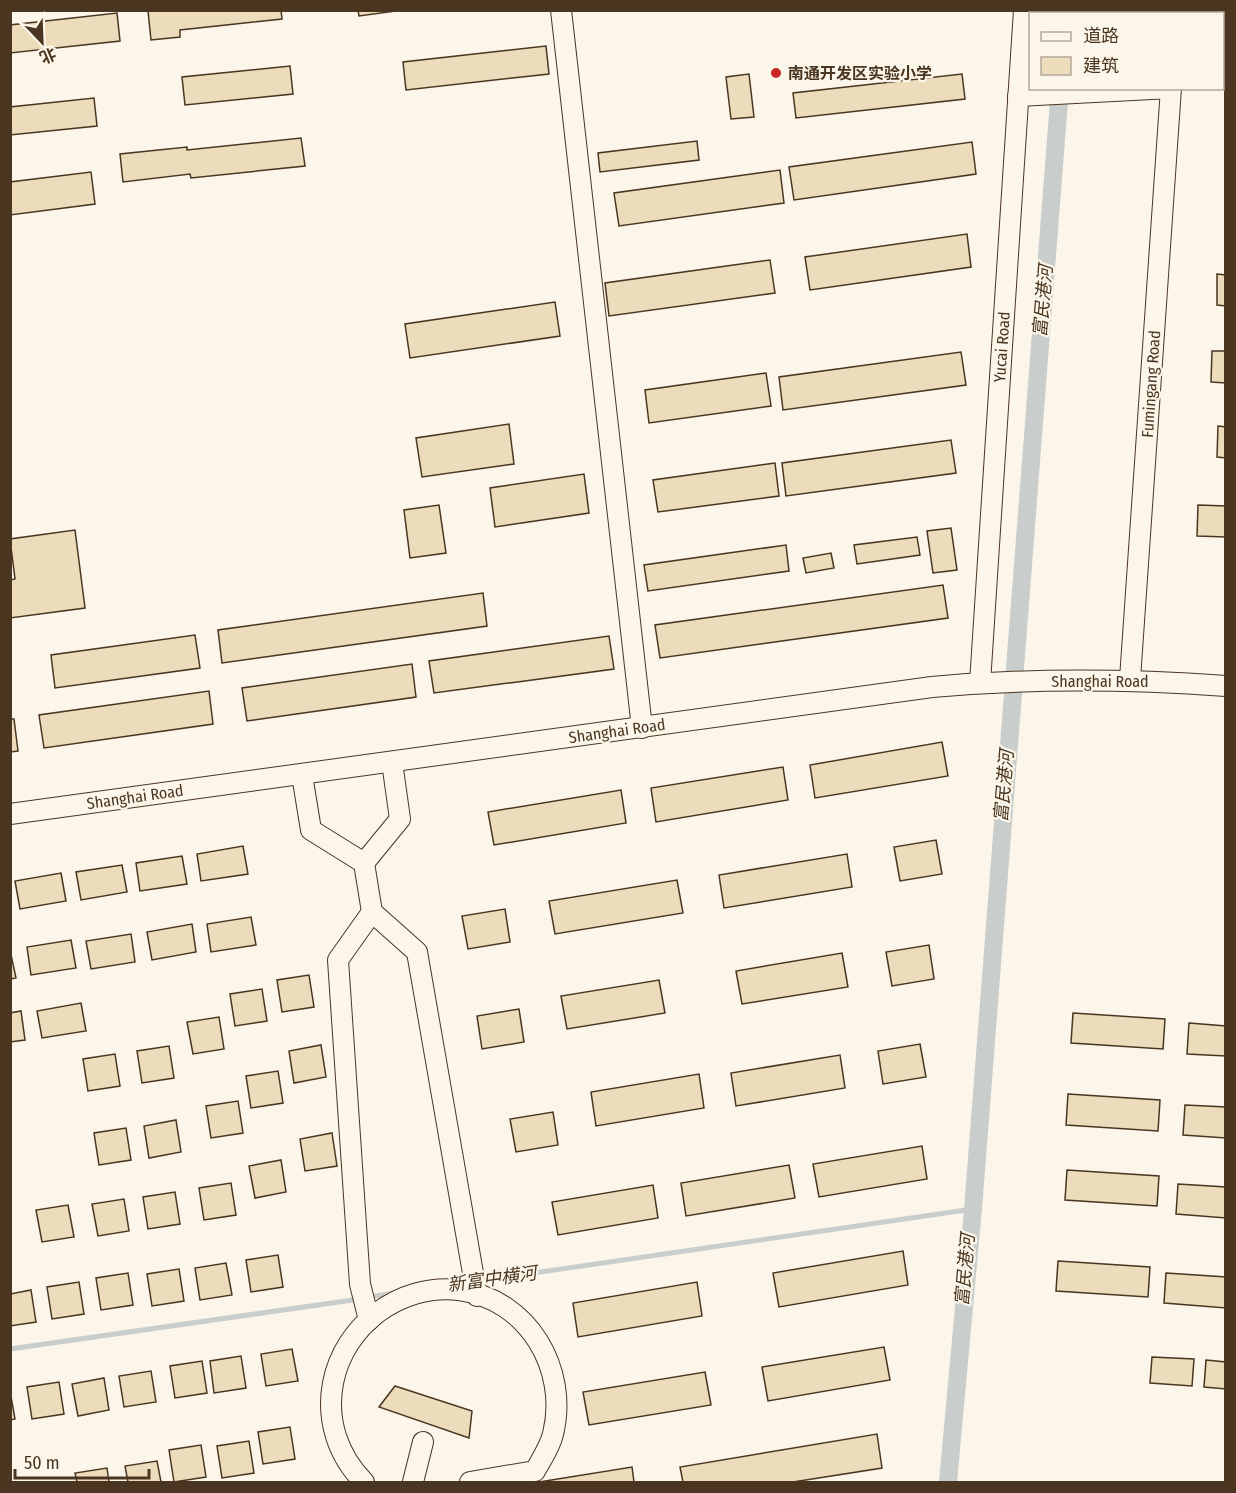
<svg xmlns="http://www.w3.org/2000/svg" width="1236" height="1493" viewBox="0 0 1236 1493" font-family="'Fira Sans Condensed','Noto Sans SC',sans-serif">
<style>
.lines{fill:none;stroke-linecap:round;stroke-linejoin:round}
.stream{stroke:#c9cecd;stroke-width:5}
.canal{stroke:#c9cecd;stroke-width:18}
.building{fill:#ecdcbc;stroke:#4a3520;stroke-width:1.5}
.minor-casing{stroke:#4a3520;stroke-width:22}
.minor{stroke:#fbf6e9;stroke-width:20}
.poi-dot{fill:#c62828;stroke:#fbf6e9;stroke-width:2}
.labels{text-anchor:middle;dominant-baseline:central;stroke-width:4.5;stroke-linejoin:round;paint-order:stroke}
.poi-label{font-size:16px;font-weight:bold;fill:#4a3520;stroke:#fbf6e9;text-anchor:start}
.street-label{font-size:16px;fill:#4a3520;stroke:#fbf6e9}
.water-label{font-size:18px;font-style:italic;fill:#4a3520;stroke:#fbf6e9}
</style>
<rect width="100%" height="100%" fill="#fbf6e9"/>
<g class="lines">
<g class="stream">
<path d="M479,1281L973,1209"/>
<path d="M369,1297L395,1293"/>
<path d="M10,1349L360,1299"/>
</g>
<g class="canal">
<path d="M1066,14V10"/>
<path d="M948,1482L973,1209L1060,88"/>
</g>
</g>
<g class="building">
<path d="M281,10L282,19L180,30V37L151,40L148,11Z"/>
<path d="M358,10H403L359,16Z"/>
<path d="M117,13L120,41L10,53V25Z"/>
<path d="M546,46L549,74L406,90L403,62Z"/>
<path d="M290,66L293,94L185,105L182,77Z"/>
<path d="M749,74L754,117L731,119L726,77Z"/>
<path d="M962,74L965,99L796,118L793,93Z"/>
<path d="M94,98L97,126L10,135V107Z"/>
<path d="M301,138L305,166L191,178L190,174L123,182L120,154L187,147V150Z"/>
<path d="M697,141L699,160L600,172L598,153Z"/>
<path d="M972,142L976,174L794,200L789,167Z"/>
<path d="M780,170L784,203L619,226L614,193Z"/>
<path d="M91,172L95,204L10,215V182Z"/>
<path d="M967,234L971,267L810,290L805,257Z"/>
<path d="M770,260L775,293L609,316L605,283Z"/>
<path d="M1217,274L1226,275V306L1217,305Z"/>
<path d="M555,302L560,336L410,358L405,324Z"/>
<path d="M1212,351H1226V383L1211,382Z"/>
<path d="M961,352L966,385L783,410L779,377Z"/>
<path d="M766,373L771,406L649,423L645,390Z"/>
<path d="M509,424L514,464L422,477L416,438Z"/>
<path d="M1218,426L1226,427V458L1217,457Z"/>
<path d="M951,440L956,473L786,496L782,463Z"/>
<path d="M775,463L779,496L658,512L653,480Z"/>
<path d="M584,474L589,513L495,527L490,488Z"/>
<path d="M439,505L446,553L410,558L404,510Z"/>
<path d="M1198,505L1226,506V537L1197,536Z"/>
<path d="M951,528L957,570L933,573L927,531Z"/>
<path d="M75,530L85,608L10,618V580L15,579L10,539Z"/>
<path d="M917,537L920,555L857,564L854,545Z"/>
<path d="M786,545L789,571L648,591L644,565Z"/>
<path d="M831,553L834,568L806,573L803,558Z"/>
<path d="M943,585L948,618L660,658L655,625Z"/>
<path d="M483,593L487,626L222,663L218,630Z"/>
<path d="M195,635L200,668L55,688L51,655Z"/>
<path d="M609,636L614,669L434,693L429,661Z"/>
<path d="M412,664L416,697L247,721L242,688Z"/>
<path d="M209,691L213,724L44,748L39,715Z"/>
<path d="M10,719H14L18,751L10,752Z"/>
<path d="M942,742L948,776L815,798L810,765Z"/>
<path d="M783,767L788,800L656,822L651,788Z"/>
<path d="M621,790L626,823L494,845L488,812Z"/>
<path d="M936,840L942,874L900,881L894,847Z"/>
<path d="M243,846L248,874L201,881L197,854Z"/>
<path d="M847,854L852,887L724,908L719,875Z"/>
<path d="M182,856L187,884L140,891L136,863Z"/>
<path d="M122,865L127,892L81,900L76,872Z"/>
<path d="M61,873L66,901L20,909L15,881Z"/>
<path d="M677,880L683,913L555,934L549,901Z"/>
<path d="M505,909L510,942L468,949L462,916Z"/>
<path d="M251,917L256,945L211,952L207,924Z"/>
<path d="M192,924L196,952L152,960L147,932Z"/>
<path d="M131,934L135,962L91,969L86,941Z"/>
<path d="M71,940L76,968L31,975L27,947Z"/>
<path d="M929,945L934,979L892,986L886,952Z"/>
<path d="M10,950L16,978L10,979Z"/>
<path d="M842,953L848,987L742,1004L736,971Z"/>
<path d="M309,975L314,1007L282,1012L277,980Z"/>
<path d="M659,980L665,1013L567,1029L561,996Z"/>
<path d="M262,989L267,1021L235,1026L230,994Z"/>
<path d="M81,1003L86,1031L42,1038L37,1011Z"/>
<path d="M519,1009L524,1042L482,1049L477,1016Z"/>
<path d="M21,1011L25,1040L10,1042V1013Z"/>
<path d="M1073,1013L1165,1019L1163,1049L1071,1043Z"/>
<path d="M219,1017L224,1049L193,1054L187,1022Z"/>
<path d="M1189,1023L1226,1026V1056L1187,1054Z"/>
<path d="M920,1044L926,1077L883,1084L878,1051Z"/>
<path d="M321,1045L326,1077L294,1083L289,1051Z"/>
<path d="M169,1046L174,1078L142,1083L137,1051Z"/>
<path d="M115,1054L120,1086L88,1091L83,1059Z"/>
<path d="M840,1055L845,1088L736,1106L731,1073Z"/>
<path d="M278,1071L283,1103L251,1108L246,1076Z"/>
<path d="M699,1074L704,1108L596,1126L591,1092Z"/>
<path d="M1068,1094L1160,1100L1158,1131L1066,1125Z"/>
<path d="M238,1101L243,1133L211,1138L206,1106Z"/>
<path d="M1185,1105L1226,1107V1138L1183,1135Z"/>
<path d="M553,1112L558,1145L516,1152L510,1119Z"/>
<path d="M176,1120L181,1152L149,1158L144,1126Z"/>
<path d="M126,1128L131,1160L99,1165L94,1133Z"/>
<path d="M332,1133L337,1166L305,1171L300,1139Z"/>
<path d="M922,1146L927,1179L819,1197L813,1164Z"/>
<path d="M281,1160L286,1192L255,1198L249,1166Z"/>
<path d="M789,1165L795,1198L686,1216L681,1183Z"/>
<path d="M1067,1170L1159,1176L1157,1206L1065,1200Z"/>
<path d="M231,1183L236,1215L204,1220L199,1188Z"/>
<path d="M1178,1184L1226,1187V1218L1176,1214Z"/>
<path d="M653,1185L658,1218L558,1235L552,1202Z"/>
<path d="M175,1192L180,1224L148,1229L143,1197Z"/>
<path d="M124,1199L129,1231L98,1236L92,1204Z"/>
<path d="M68,1205L74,1237L42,1242L36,1210Z"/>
<path d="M903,1251L908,1285L779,1307L773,1273Z"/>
<path d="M278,1255L283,1287L251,1292L246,1260Z"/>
<path d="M1058,1261L1150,1267L1148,1297L1056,1291Z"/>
<path d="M226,1263L232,1295L200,1300L195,1268Z"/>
<path d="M179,1269L184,1301L152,1306L147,1274Z"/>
<path d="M128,1273L133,1305L101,1310L96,1278Z"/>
<path d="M1166,1273L1226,1277V1308L1164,1303Z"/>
<path d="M79,1282L84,1314L52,1319L47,1287Z"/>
<path d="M697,1282L702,1316L578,1337L573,1303Z"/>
<path d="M31,1290L36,1322L10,1326V1294Z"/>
<path d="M884,1347L890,1380L768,1401L762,1367Z"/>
<path d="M292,1349L298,1381L266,1386L261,1354Z"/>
<path d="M241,1356L246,1388L214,1393L210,1361Z"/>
<path d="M1152,1357L1194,1359L1192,1386L1150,1383Z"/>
<path d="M1206,1360L1226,1362V1389L1204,1387Z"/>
<path d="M202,1361L207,1393L175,1398L170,1366Z"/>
<path d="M151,1371L156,1402L124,1407L119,1376Z"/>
<path d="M705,1372L711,1405L589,1425L583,1392Z"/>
<path d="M104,1378L109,1410L78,1416L72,1384Z"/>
<path d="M59,1382L64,1414L32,1419L27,1387Z"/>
<path d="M395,1386L472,1411L469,1438L379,1407Z"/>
<path d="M10,1391L15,1419L10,1420Z"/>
<path d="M290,1427L295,1459L263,1464L258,1432Z"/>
<path d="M877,1434L882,1468L793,1482H683L680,1467Z"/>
<path d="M249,1441L254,1473L222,1478L217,1446Z"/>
<path d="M201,1445L206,1477L174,1482L169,1450Z"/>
<path d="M157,1461L161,1482H128L125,1466Z"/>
<path d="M632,1467L634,1482H539Z"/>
<path d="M107,1468L109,1482H77L75,1473Z"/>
</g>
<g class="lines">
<g class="minor-casing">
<g id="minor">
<path d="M561,10L642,728"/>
<path d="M1176,14V10"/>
<path d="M1018,96L1171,88L1130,679"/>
<path d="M980,683L1024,10"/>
<path d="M302,775L311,830L364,863L400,819L392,762"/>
<path d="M10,814L932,687C1030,678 1127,679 1226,686"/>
<path d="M364,863L372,912"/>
<path d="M369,1320L360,1284L338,960L372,912L417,952L477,1296"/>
<path d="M364,1482C338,1456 326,1420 333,1383C344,1326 399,1283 459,1290C528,1299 569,1369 553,1434C550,1447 541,1460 535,1471L470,1482"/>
<path d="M413,1482L423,1442"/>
</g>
</g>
<use href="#minor" class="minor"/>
</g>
<circle class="poi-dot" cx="776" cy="73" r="6"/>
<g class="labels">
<g class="poi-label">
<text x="788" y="73">南通开发区实验小学</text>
</g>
<g class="street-label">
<text transform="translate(1002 347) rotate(-86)">Yucai Road</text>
<text transform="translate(1151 384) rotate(-86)">Fumingang Road</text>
<text x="1100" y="681">Shanghai Road</text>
<text transform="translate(617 731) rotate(-8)">Shanghai Road</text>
<text transform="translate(135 797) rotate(-8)">Shanghai Road</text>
</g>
<g class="water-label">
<text transform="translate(1043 301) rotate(-85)">富民港河</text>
<text transform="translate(1004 786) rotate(-85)">富民港河</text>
<text transform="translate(965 1270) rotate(-85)">富民港河</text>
<text transform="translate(492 1279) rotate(-8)">新富中横河</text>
</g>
</g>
<rect width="1236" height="1493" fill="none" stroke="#4a3520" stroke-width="24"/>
<rect x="1029" y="12" width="195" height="78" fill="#fbf6e9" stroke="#b4a999" stroke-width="1.5"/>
<rect x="1041" y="32" width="30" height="9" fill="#fbf6e9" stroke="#b4a999" stroke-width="1.5"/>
<text x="1083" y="42" font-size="18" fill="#4a3520">道路</text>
<rect x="1041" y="57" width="30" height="18" fill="#ecdcbc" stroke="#b4a999" stroke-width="1.5"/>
<text x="1083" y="72" font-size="18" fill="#4a3520">建筑</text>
<g transform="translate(42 42) rotate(157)" stroke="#fbf6e9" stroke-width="4.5" paint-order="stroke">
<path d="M0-4.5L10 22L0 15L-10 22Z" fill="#4a3520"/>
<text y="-9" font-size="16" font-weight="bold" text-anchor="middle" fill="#4a3520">北</text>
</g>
<path d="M15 1469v9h134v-9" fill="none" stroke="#4a3520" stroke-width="3"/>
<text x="24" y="1469" font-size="18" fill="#4a3520" stroke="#fbf6e9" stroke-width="4.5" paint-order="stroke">50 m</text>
</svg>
